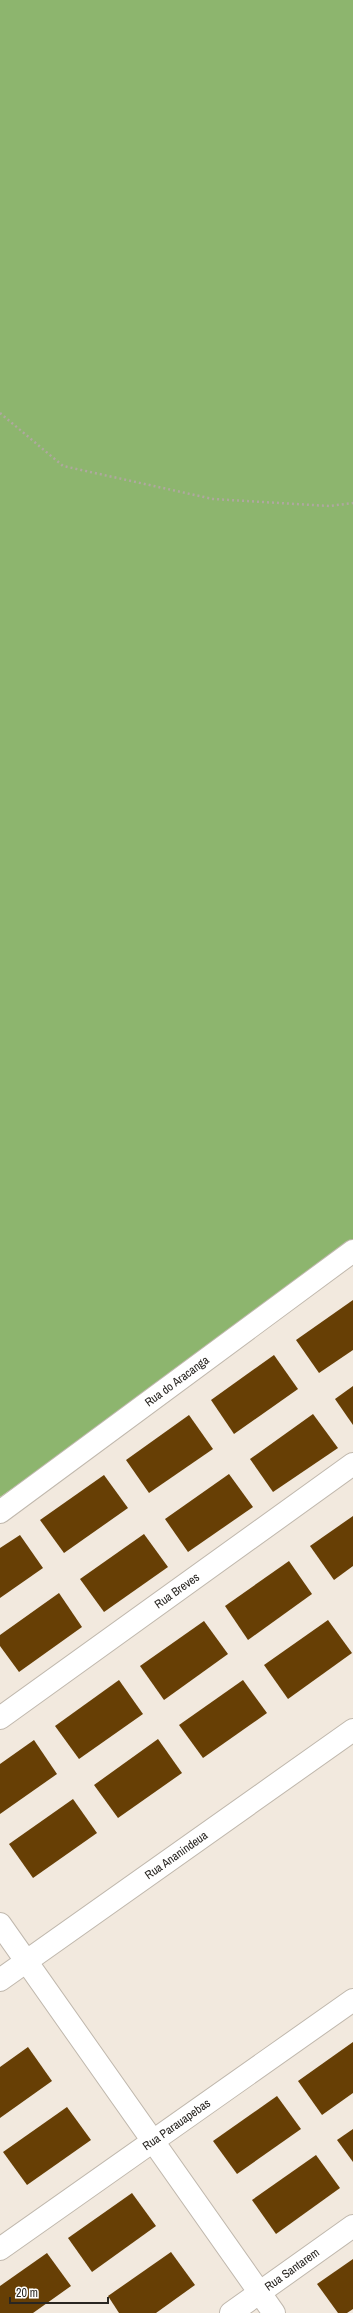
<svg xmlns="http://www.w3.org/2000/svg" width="353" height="2313" viewBox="0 0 353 2313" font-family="'Archivo Narrow',sans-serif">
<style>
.forest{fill:#8db56e}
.building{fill:#673f05}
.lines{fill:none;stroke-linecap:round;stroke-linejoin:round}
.street-casing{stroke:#c0b8ad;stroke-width:24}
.path{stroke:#afa89f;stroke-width:2.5;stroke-dasharray:2 3;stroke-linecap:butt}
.street{stroke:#fff;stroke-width:22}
.labels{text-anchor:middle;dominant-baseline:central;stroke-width:4;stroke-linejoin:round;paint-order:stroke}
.street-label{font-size:12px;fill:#292622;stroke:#fff}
</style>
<rect width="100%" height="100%" fill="#f2e9de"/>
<path class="forest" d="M0,0H353V1250L0,1497Z"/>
<g class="building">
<path d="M353,1300V1350L319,1373L296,1340Z"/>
<path d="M274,1355L298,1389L234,1434L211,1400Z"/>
<path d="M353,1386V1425L335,1399Z"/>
<path d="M313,1414L338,1448L273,1492L250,1459Z"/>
<path d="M189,1415L213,1449L149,1493L126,1460Z"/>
<path d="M229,1474L253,1507L188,1552L165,1519Z"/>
<path d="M104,1475L128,1508L64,1553L40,1520Z"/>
<path d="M353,1516V1566L334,1580L310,1546Z"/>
<path d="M144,1534L168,1567L104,1612L80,1579Z"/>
<path d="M20,1535L43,1568L0,1598V1548Z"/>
<path d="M289,1561L312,1594L248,1640L225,1606Z"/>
<path d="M59,1593L82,1627L19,1672L0,1646V1635Z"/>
<path d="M328,1620L352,1653L288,1699L264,1665Z"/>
<path d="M204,1621L228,1654L164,1700L140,1666Z"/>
<path d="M119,1680L143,1714L79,1759L55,1726Z"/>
<path d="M243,1680L267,1713L203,1758L179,1725Z"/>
<path d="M158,1739L182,1773L118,1818L94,1785Z"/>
<path d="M34,1740L57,1774L0,1814V1764Z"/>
<path d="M73,1799L97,1833L33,1878L9,1844Z"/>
<path d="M353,2042V2093L322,2115L298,2081Z"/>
<path d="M28,2047L52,2081L0,2118V2067Z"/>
<path d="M277,2096L301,2129L237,2174L213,2141Z"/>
<path d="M67,2107L91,2140L27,2185L3,2152Z"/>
<path d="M353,2129V2162L337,2140Z"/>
<path d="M316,2155L340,2188L276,2234L252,2200Z"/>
<path d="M132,2193L156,2226L92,2272L68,2238Z"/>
<path d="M171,2252L195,2285L156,2313H119L108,2296Z"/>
<path d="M47,2253L71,2286L33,2313H0V2286Z"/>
<path d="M353,2259V2309L347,2313H338L317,2284Z"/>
</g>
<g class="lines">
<g class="street-casing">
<g id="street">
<path id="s1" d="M0,1512L353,1251"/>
<path id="s2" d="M0,1718L353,1464"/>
<path d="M0,1924L274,2313"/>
<path id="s3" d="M0,1980L353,1730"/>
<path id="s4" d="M0,2249L353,2000"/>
<path id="s5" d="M231,2313L353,2226"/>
</g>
</g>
<path class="path" d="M0,413L63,466L213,499L329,506L353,503"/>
<use href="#street" class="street"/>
</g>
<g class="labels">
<g class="street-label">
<text stroke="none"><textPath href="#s1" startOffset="220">Rua do Aracanga</textPath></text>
<text stroke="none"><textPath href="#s2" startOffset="218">Rua Breves</textPath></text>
<text stroke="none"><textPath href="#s3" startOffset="216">Rua Ananindeua</textPath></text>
<text stroke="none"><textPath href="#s4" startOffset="216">Rua Parauapebas</textPath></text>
<text stroke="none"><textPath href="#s5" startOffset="75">Rua Santarem</textPath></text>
</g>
</g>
<path d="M10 2297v6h98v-6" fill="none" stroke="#292622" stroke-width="2"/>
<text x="16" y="2297" font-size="12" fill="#292622" stroke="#ffffff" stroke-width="3" paint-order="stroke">20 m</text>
</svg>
